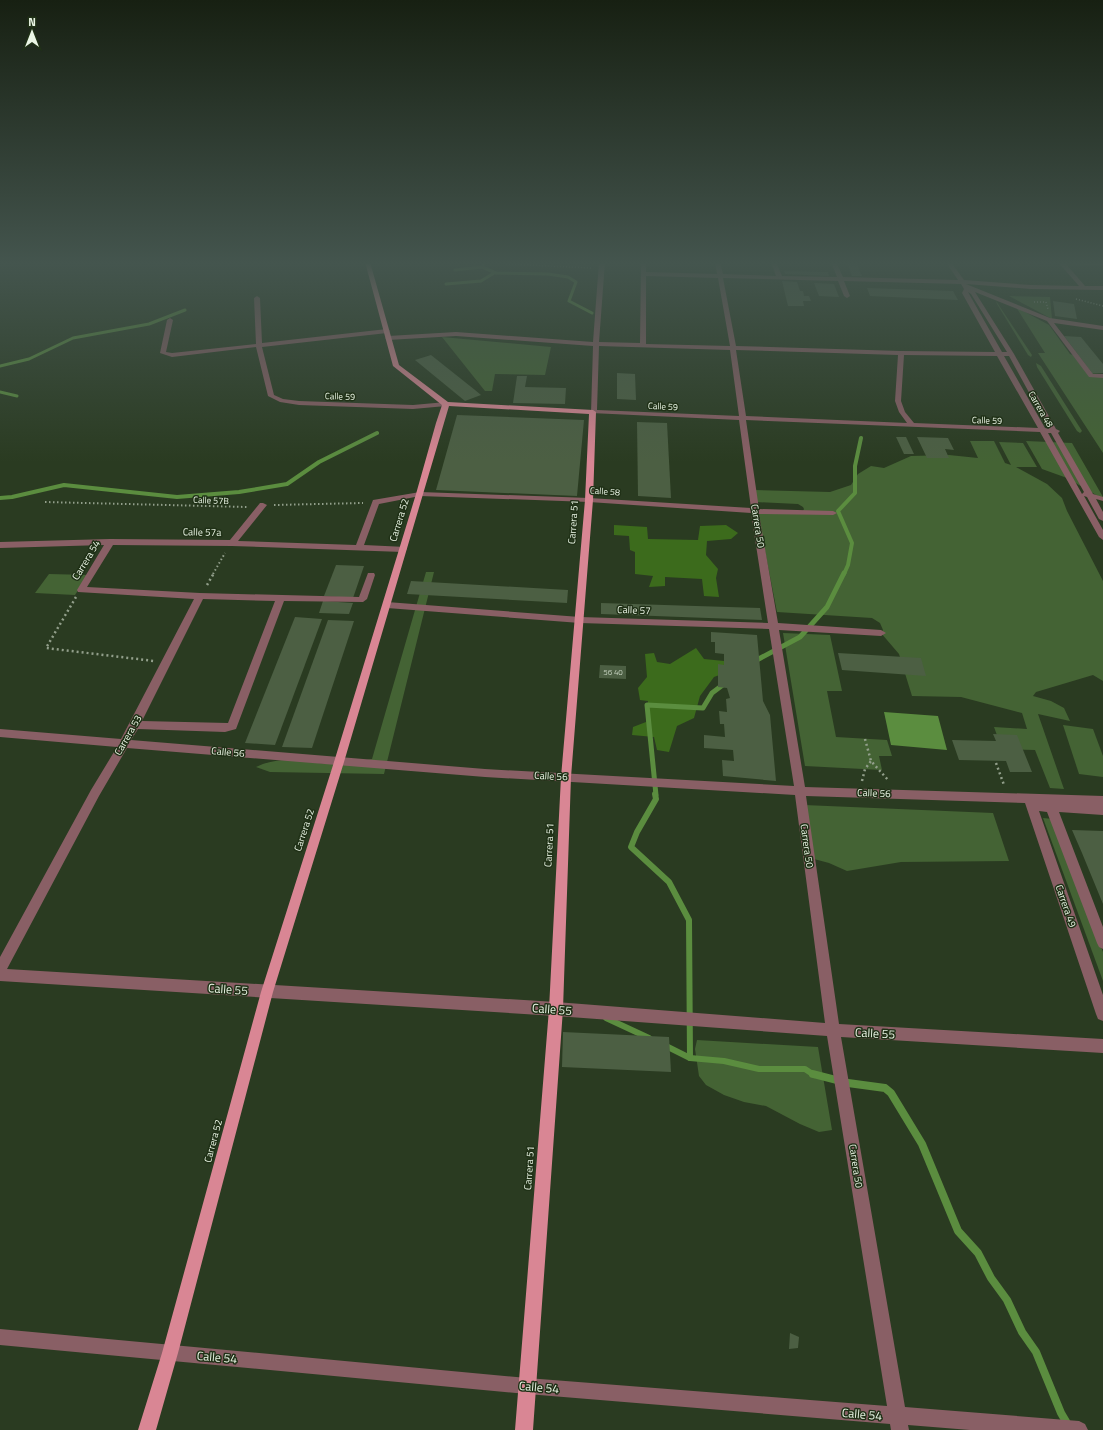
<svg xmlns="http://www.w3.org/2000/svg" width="1103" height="1430" viewBox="0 0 1103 1430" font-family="'Titillium Web',sans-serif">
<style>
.green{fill:#446334}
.forest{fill:#3c6b1c}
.water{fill:#5b8d3f}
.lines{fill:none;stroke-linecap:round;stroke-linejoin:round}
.stream-far4{stroke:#5b8d3f;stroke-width:3}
.stream-far3{stroke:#5b8d3f;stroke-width:4}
.stream-far2{stroke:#5b8d3f;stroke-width:5}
.stream-far1{stroke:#5b8d3f;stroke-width:6}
.stream{stroke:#5b8d3f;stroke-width:8}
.building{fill:#4c5f43}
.path-far2{stroke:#929f8b;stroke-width:1.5;stroke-dasharray:1 2;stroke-linecap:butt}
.path-far1{stroke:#929f8b;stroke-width:2;stroke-dasharray:1.5 2.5;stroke-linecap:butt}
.path{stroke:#929f8b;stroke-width:2.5;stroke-dasharray:2 3;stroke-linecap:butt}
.minor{fill:#895f65;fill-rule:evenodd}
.major{fill:#d98694;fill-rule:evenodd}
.labels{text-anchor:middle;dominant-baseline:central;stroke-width:3;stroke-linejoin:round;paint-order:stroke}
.number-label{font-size:8px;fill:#c3d0bd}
.far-street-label{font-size:9px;fill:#ebf6e6;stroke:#203117}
.street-label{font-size:10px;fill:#ebf6e6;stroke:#203117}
.near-street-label{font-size:12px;fill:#ebf6e6;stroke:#203117}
</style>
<rect width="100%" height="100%" fill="#2a3b21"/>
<g class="green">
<path d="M1009,296L1050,297L1052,319Z"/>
<path d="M996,301L1032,355L1031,357L1028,355L997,304Z"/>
<path d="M1016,307L1049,325L1070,354L1073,355L1087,373L1103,374V453L1038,353H1045Z"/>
<path d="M442,337L551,347L545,375L495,374L492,391H485Z"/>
<path d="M1036,363L1041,366L1082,431L1080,433L1077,431L1037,367Z"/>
<path d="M970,441H994L1005,463L1011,465L999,442L1023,443L1037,467H1016L1047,484L1062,498L1067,511L1103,581V681L1093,675L1036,692L1033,696L1051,701L1064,708L1070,721L1038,714L1064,789L1050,788L1035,750L1002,749L994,727L1027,729L1022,713L961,697L912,696L899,654L881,633L883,630L880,623L872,618L777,612L757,510L803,511L804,509L803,507L798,504L756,502L754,490L830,492L851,485L858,474L871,466L884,468L911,456L949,455L978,458Z"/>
<path d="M1026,441L1072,443L1103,497V499L1067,478L1042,469Z"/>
<path d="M426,572H434L384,774L270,772L256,767C285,753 305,764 335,764C347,764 360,761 372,759Z"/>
<path d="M49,574L88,575L75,595L35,593Z"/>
<path d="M783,633L830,635L842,691H827L836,737L887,740L892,756H879L882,770L805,766Z"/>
<path d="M1063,725L1093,729L1103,756V777L1079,774Z"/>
<path d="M804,805L993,813L1009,861L901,862L847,871L829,863L814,859Z"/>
<path d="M1043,818L1053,819L1103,952V981Z"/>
<path d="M697,1040L818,1047L832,1130L819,1132L800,1124L766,1106L744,1102L724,1095L706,1085L699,1076L695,1049Z"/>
</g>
<g class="forest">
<path d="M614,525L647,527L648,539L698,540L700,526L726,525L738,533L731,539L707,541L706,555L718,569L716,578L719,597L704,596L702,579L665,577V586L649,587L653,576L635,574V552L630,550L629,536L614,535Z"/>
<path d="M696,648L704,659L724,661L725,673L714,677L700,696L694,718L677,726L669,752L657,750L654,737L632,735L633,727L646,722L648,701L640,700L638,688L647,677L645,654L654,653L657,662L670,664Z"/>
</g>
<path class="water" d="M884,712L938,716L947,750L891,745Z"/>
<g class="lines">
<g class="stream-far4">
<path d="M482,267L484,262"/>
<path d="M455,270L482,267L496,273L548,274L568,277L576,282L569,301L592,313"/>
<path d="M446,284L481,281L494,273"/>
<path d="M0,366L29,359L73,338L149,324L185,310"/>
<path d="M0,392L17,396"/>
</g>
<g class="stream-far3">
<path d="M0,498L12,497L64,485L177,497L239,492L287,484L319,462L377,433"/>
<path d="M844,574L848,565L852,543L838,511L855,493V466L861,438"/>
</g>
<g class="stream-far2">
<path d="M755,661L800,637L827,607L844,573"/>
<path d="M656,795L647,705L703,708L712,693L724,684"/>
</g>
<g class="stream-far1">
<path d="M655,794L656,799L637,832L631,847L669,882L689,920L690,1058"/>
<path d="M606,1018L649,1038"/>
<path d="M664,1045L690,1058L724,1061L759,1069H805L814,1075"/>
</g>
<path class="stream" d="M813,1074L848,1083L885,1088L891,1093L922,1144L958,1231L978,1253L991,1278L1007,1300L1022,1332L1036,1352L1061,1413L1071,1430"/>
</g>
<g class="building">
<path d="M847,262H856L862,276H852Z"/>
<path d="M784,271L828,272L829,276L785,274Z"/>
<path d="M782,281L797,282L800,291H803L804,296H809L811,301H803L804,306H788Z"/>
<path d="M814,283L834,284L839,297L819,296Z"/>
<path d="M867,288L953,291L958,300L870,296Z"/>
<path d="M1053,301L1074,304L1077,319L1055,316Z"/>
<path d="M1064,336L1081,337L1103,364V373H1092Z"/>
<path d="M431,355L475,390L481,395L465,401L415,360Z"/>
<path d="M617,373L635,374L636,400L617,399Z"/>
<path d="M517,376H527L525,387L566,388L565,404L513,403Z"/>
<path d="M457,415L584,420L577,496L436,490Z"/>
<path d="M637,422L667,423L671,498L638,496Z"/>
<path d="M896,437H906L914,454H904Z"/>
<path d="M917,437L948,438L954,450L945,449L949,458H927Z"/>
<path d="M336,565L364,566L353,598L324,596Z"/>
<path d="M411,581L568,590L567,603L407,594Z"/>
<path d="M323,601L353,603L349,614L319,613Z"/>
<path d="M601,603L760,608L762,620L601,614Z"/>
<path d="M295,617L322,619L275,745L245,743Z"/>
<path d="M328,620L354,621L312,748L282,747Z"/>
<path d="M711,632L757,635L763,701L770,715L776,781L723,776L722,760L734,761L733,750L704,748V735L725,737L724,724H720L719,711L727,712L726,699L730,698L727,688L718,687V664L724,665V654L715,653V642H711Z"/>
<path d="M838,653L921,658L926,676L842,670Z"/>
<path d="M600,665L626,666V679L599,678Z"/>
<path d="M993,734L1017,735L1032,772H1010L1006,761L959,760L952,740L996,741Z"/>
<path d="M1072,830L1103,831V904L1082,853Z"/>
<path d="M563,1032L669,1037L671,1072L562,1067Z"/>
<path d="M790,1333L799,1337L798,1348L789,1349Z"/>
</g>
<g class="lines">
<g class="path-far2">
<path d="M506,264L592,268"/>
<path d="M1076,299L1103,306"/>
<path d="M1034,302H1046L1048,309"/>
</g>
<g class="path-far1">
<path d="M45,502L247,507"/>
<path d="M274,505L363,503"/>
<path d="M213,574L225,553"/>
</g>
<g class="path">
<path d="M207,585L214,573"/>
<path d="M76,597L46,648L154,661"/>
<path d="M865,739L871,761L889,781"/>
<path d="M996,763L1004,785"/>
<path d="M862,781L865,769L871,761"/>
</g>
<g class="minor">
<path d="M599,262H605L599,342L640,343L641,262H646V272L717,274L715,262H720L723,274L776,276L771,262H776L782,276L837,277L831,262H836L843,277L958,280L946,262H951L964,280L1031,285L1079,286L1058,262H1103V265L1066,264L1085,286H1103V290L1031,289L966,284L1050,318L1103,326V330L1054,323L1093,374H1103V378L1089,377L1047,321L975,292L1014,354L1056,429L1060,431L1058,433L1093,494L1103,497V501L1096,499L1103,512V521L1099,519L1087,497L1084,496L1103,530V540L1099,537L1040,432L746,420L759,509L833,511L837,513L833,515L759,514L778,623L881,630L886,633L881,636L779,630L805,787L1103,796V815L1059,812L1103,927V949L1099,947L1097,943L1047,812L1039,811L1103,995V1021L1098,1019L1096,1014L1025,803L806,796L839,1024L1103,1039V1053L841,1037L905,1407L1079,1421L1085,1424L1088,1430H970L908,1425L909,1430H891L890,1424L527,1394L0,1345V1329L527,1378L887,1406L827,1036L556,1016L0,981V957L91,790L117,747L0,737V729L121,739L194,599L78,592L77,590L104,545L0,548V542L110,539L230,540L260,503H263L267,505L238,541L356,545L373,500L420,492L589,498L751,508L739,420L591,413L593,346L456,336L388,340L385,338L388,336L456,332L593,342ZM646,276L718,278L730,346L646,344ZM723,278L838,281L844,296L847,298L850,296L844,281L961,284L964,289L962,293L995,352L901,351L736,346ZM968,292L971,294L1007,352H1002ZM599,346L730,350L739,416L597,410ZM736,350L898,355L895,401L899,412L907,423L746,416ZM904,355L997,356L1038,428L914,423L905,412L901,401ZM1004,356H1009L1049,429L1045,428ZM1048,433H1051L1084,492L1082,494ZM420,496L589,502L751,513L768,623L580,617L387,602L383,605L387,608L580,623L769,629L794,786L485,769L131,740L138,729L225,732L236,729L284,601L363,602L367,599L375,575L374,573H368L359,597L200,593L87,587L113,545L232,546L403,552L407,549L406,547L364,545L379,504ZM203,599L275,601L228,723L142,721ZM127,748L485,777L795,795L825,1023L556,1002L7,969L99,796Z"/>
<path d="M257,296L260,298L262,343L387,329L390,331L387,333L262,347L274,395L283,399L299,401L413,405L446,402L449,404L446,406L413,409L299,405L280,402L268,396L256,347L172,357L160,353L167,320L170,318L173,320L166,352L172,353L256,344L254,298Z"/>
</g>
<path class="major" d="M365,262H370L399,365L448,402L593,410L596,412L593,500L571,777L563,1009L533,1430H515L549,1009L561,777L585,500L589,414L449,406L344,762L273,992L178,1353L156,1430H138L162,1353L261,992L334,762L416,494L436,423L442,405L393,366Z"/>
</g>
<linearGradient id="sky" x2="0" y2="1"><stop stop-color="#172012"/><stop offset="0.57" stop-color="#44554e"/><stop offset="1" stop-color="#44554e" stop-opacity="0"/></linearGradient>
<rect width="1103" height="462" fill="url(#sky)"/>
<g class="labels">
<g class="number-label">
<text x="613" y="672">56 40</text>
</g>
<g class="far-street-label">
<text transform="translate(340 396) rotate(2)">Calle 59</text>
<text transform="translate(663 406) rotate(3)">Calle 59</text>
<text transform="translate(1041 409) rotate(60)">Carrera 48</text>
<text transform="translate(987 420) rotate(2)">Calle 59</text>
<text transform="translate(605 491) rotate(4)">Calle 58</text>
<text transform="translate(211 500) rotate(2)">Calle 57B</text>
</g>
<g class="street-label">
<text transform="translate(399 520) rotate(-73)">Carrera 52</text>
<text transform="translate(573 522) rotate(-86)">Carrera 51</text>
<text transform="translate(758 526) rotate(81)">Carrera 50</text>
<text transform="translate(202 532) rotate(1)">Calle 57a</text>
<text transform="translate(86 560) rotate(-59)">Carrera 54</text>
<text transform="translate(634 610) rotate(2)">Calle 57</text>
<text transform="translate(128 735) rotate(-60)">Carrera 53</text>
<text transform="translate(228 752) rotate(5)">Calle 56</text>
<text transform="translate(551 776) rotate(3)">Calle 56</text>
<text transform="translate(874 793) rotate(2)">Calle 56</text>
<text transform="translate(304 830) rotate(-72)">Carrera 52</text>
<text transform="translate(549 845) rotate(-87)">Carrera 51</text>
<text transform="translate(807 846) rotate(82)">Carrera 50</text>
<text transform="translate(1066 906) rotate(71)">Carrera 49</text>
<text transform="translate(213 1141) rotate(-75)">Carrera 52</text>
<text transform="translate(856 1166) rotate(81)">Carrera 50</text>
<text transform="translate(529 1168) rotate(-86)">Carrera 51</text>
</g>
<g class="near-street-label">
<text transform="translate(228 989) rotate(4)">Calle 55</text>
<text transform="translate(552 1009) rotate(4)">Calle 55</text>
<text transform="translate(875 1033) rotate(3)">Calle 55</text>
<text transform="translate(217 1357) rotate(5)">Calle 54</text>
<text transform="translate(539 1387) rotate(5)">Calle 54</text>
<text transform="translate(862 1414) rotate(5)">Calle 54</text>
</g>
</g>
<g transform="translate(32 32)" stroke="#203117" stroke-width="3" paint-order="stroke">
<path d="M0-3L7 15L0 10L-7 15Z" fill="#ebf6e6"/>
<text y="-6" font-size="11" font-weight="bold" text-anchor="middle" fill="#ebf6e6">N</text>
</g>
</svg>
